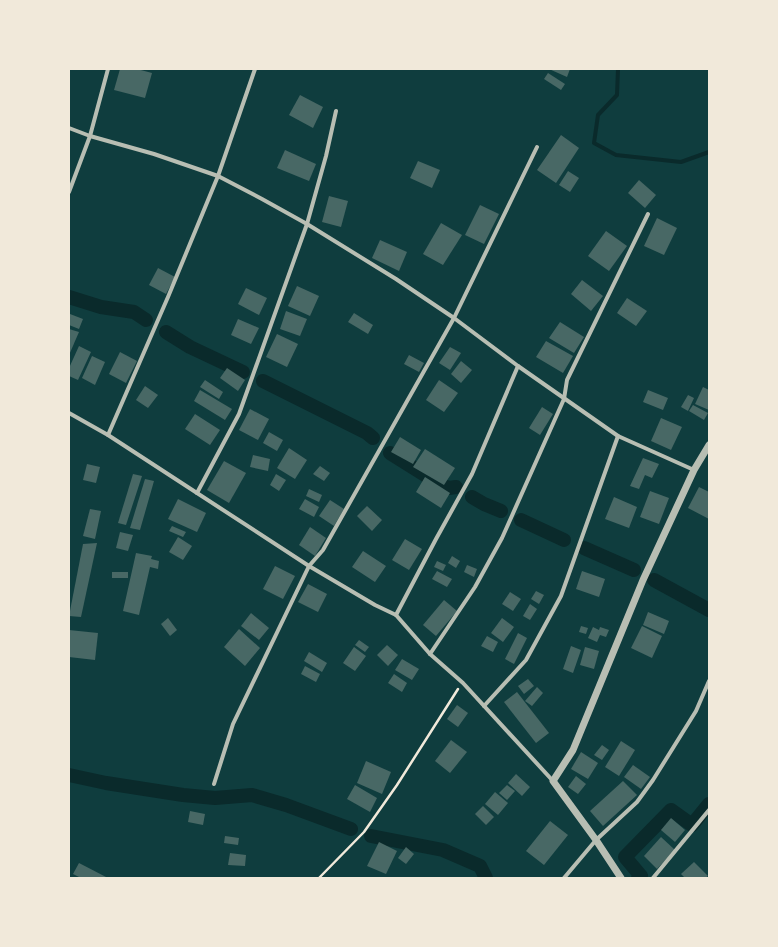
<svg xmlns="http://www.w3.org/2000/svg" width="778" height="947" viewBox="0 0 778 947" font-family="'Sofia Sans Condensed',sans-serif">
<style>
.lines{fill:none;stroke-linecap:round;stroke-linejoin:round}
.stream{stroke:#0a2a2b;stroke-width:4}
.canal{stroke:#0a2a2b;stroke-width:14}
.building{fill:#486865}
.path{stroke:#f1e9da;stroke-width:2.5}
.minor{stroke:#b8beb3;stroke-width:4}
.tertiary{stroke:#b8beb3;stroke-width:7}
</style>
<rect width="100%" height="100%" fill="#0f3d3e"/>
<g class="lines">
<path class="stream" d="M618,69L617,95L598,115L594,143L616,155L681,162L709,152"/>
<g class="canal">
<path d="M69,297L101,307L134,312L146,320"/>
<path d="M166,332L190,347L243,372"/>
<path d="M263,381L367,433L373,438"/>
<path d="M390,453L441,485L449,488L456,487"/>
<path d="M472,497L484,504L501,511"/>
<path d="M521,520L564,540"/>
<path d="M584,548L634,570"/>
<path d="M654,580L709,610"/>
<path d="M69,775L106,783L183,795L215,798L252,795L286,805L351,829"/>
<path d="M371,836L443,850L480,866L486,878"/>
<path d="M638,878L641,876L625,857L671,810L692,825L709,804"/>
</g>
</g>
<g class="building">
<path d="M120,69H137L152,73L145,98L114,90Z"/>
<path d="M549,69H570L567,77Z"/>
<path d="M548,73L565,84L561,90L544,79Z"/>
<path d="M300,95L323,107L313,128L289,115Z"/>
<path d="M561,135L579,148L556,183L537,170Z"/>
<path d="M285,150L316,164L309,181L277,168Z"/>
<path d="M418,161L440,170L432,188L410,178Z"/>
<path d="M568,171L579,178L570,192L559,185Z"/>
<path d="M639,180L656,195L645,208L628,193Z"/>
<path d="M329,196L348,201L341,227L322,222Z"/>
<path d="M480,205L499,214L484,244L465,235Z"/>
<path d="M657,218L677,228L664,255L644,246Z"/>
<path d="M441,223L462,235L443,265L423,254Z"/>
<path d="M606,231L627,246L609,271L588,256Z"/>
<path d="M380,240L407,252L399,271L372,258Z"/>
<path d="M158,268L175,277L166,294L149,285Z"/>
<path d="M582,280L603,296L591,311L571,294Z"/>
<path d="M297,286L319,296L310,316L288,306Z"/>
<path d="M246,288L267,298L259,315L238,304Z"/>
<path d="M627,298L647,311L636,326L617,313Z"/>
<path d="M286,311L307,319L300,336L280,329Z"/>
<path d="M354,313L373,325L368,334L348,322Z"/>
<path d="M70,314L83,319L79,329L69,325Z"/>
<path d="M238,319L259,328L251,344L231,335Z"/>
<path d="M560,322L584,337L574,353L549,338Z"/>
<path d="M69,329L79,332L69,355Z"/>
<path d="M277,334L298,344L287,367L266,357Z"/>
<path d="M546,341L573,356L563,373L536,357Z"/>
<path d="M79,346L91,352L78,380L69,376V368Z"/>
<path d="M450,347L461,353L450,370L439,363Z"/>
<path d="M120,352L137,361L126,383L109,374Z"/>
<path d="M409,355L424,363L419,372L404,364Z"/>
<path d="M92,356L105,362L95,385L82,378Z"/>
<path d="M461,361L472,370L461,383L451,374Z"/>
<path d="M227,368L245,380L238,391L220,378Z"/>
<path d="M205,380L223,392L219,399L200,387Z"/>
<path d="M439,380L458,393L444,412L426,400Z"/>
<path d="M145,386L158,395L148,408L136,400Z"/>
<path d="M703,387L709,390V410L695,404Z"/>
<path d="M200,390L232,409L225,420L194,401Z"/>
<path d="M648,390L668,398L663,410L643,402Z"/>
<path d="M688,395L694,398L688,411L681,407Z"/>
<path d="M693,405L708,413L704,420L689,411Z"/>
<path d="M542,407L553,414L540,435L529,428Z"/>
<path d="M250,409L269,419L258,440L239,430Z"/>
<path d="M195,414L220,430L210,445L185,429Z"/>
<path d="M661,418L682,427L671,450L651,441Z"/>
<path d="M269,432L283,440L277,451L263,443Z"/>
<path d="M400,437L421,450L413,464L391,452Z"/>
<path d="M289,448L307,460L295,479L277,468Z"/>
<path d="M425,449L455,468L444,485L413,467Z"/>
<path d="M253,455L270,459L268,471L250,467Z"/>
<path d="M643,458L659,464L652,478L645,475L639,489L630,486Z"/>
<path d="M224,461L246,473L229,503L207,490Z"/>
<path d="M87,464L100,467L96,483L83,480Z"/>
<path d="M320,466L330,473L324,481L313,474Z"/>
<path d="M133,474L142,476L126,525L118,523Z"/>
<path d="M276,474L286,480L279,491L270,485Z"/>
<path d="M425,477L450,493L441,508L416,492Z"/>
<path d="M145,479L154,481L140,530L130,528Z"/>
<path d="M699,487L709,492V519L688,508Z"/>
<path d="M309,489L322,495L319,502L306,496Z"/>
<path d="M650,491L669,498L659,524L640,517Z"/>
<path d="M614,497L637,507L629,528L605,519Z"/>
<path d="M178,499L206,513L197,532L168,519Z"/>
<path d="M305,499L319,507L314,517L299,509Z"/>
<path d="M330,500L344,509L334,526L319,516Z"/>
<path d="M367,506L382,520L372,531L357,516Z"/>
<path d="M90,509L101,511L95,539L83,536Z"/>
<path d="M172,526L186,532L183,537L169,531Z"/>
<path d="M310,527L326,538L315,556L299,545Z"/>
<path d="M120,532L133,535L128,551L116,548Z"/>
<path d="M178,537L192,546L183,560L169,552Z"/>
<path d="M405,539L422,549L409,570L392,560Z"/>
<path d="M97,543L81,617L69,616L83,544Z"/>
<path d="M363,551L386,566L375,582L352,567Z"/>
<path d="M136,553L152,556L151,559L159,561L158,569L150,567L139,615L123,611Z"/>
<path d="M452,556L460,561L456,568L448,563Z"/>
<path d="M437,561L446,565L443,571L434,567Z"/>
<path d="M467,565L477,569L474,577L464,572Z"/>
<path d="M275,566L295,576L283,599L263,589Z"/>
<path d="M437,571L452,579L447,587L432,579Z"/>
<path d="M582,571L605,579L599,597L576,589Z"/>
<rect x="112" y="572" width="16" height="6"/>
<path d="M308,584L327,594L318,612L298,602Z"/>
<path d="M536,591L544,595L539,604L531,599Z"/>
<path d="M510,592L521,599L513,611L502,604Z"/>
<path d="M444,600L457,611L436,636L423,625Z"/>
<path d="M530,604L537,609L530,620L523,616Z"/>
<path d="M648,612L669,621L664,634L643,625Z"/>
<path d="M251,613L269,628L259,640L241,626Z"/>
<path d="M168,618L177,630L170,636L161,624Z"/>
<path d="M502,618L514,627L503,642L491,633Z"/>
<path d="M581,626L588,628L586,634L579,632Z"/>
<path d="M642,626L662,636L652,658L631,648Z"/>
<path d="M593,627L599,630L600,627L609,630L606,637L600,635L597,642L588,638Z"/>
<path d="M239,629L260,648L245,666L224,647Z"/>
<path d="M69,630L98,633L95,660L69,657Z"/>
<path d="M518,633L527,638L514,664L505,659Z"/>
<path d="M487,636L498,642L493,652L481,646Z"/>
<path d="M359,640L369,647L365,652L355,645Z"/>
<path d="M387,645L398,655L388,666L377,655Z"/>
<path d="M571,646L581,650L573,673L563,669Z"/>
<path d="M354,647L366,656L355,671L343,663Z"/>
<path d="M585,647L599,651L594,669L580,665Z"/>
<path d="M309,652L327,663L322,672L304,661Z"/>
<path d="M402,659L419,669L412,680L395,670Z"/>
<path d="M305,666L320,674L316,682L301,674Z"/>
<path d="M394,674L407,683L402,692L388,683Z"/>
<path d="M528,679L534,686L524,694L518,686Z"/>
<path d="M537,687L543,693L532,706L525,701Z"/>
<path d="M517,692L549,733L536,743L504,702Z"/>
<path d="M457,705L468,713L458,727L447,719Z"/>
<path d="M451,740L467,752L450,773L435,761Z"/>
<path d="M621,741L635,750L619,776L605,767Z"/>
<path d="M602,745L609,750L602,760L594,755Z"/>
<path d="M581,752L598,763L588,779L571,769Z"/>
<path d="M366,761L391,772L382,794L357,783Z"/>
<path d="M633,765L650,777L641,789L624,777Z"/>
<path d="M516,774L530,787L522,796L508,783Z"/>
<path d="M576,776L586,784L578,794L568,787Z"/>
<path d="M623,781L637,795L603,826L590,811Z"/>
<path d="M355,785L377,798L370,812L347,799Z"/>
<path d="M507,785L515,791L507,800L499,793Z"/>
<path d="M495,792L508,803L498,815L485,804Z"/>
<path d="M483,806L494,817L486,825L475,814Z"/>
<path d="M190,811L205,814L203,825L188,822Z"/>
<path d="M671,818L685,830L675,842L661,830Z"/>
<path d="M550,821L568,835L544,865L526,851Z"/>
<path d="M225,836L239,838L238,845L224,843Z"/>
<path d="M661,837L675,850L657,869L644,856Z"/>
<path d="M379,842L397,851L386,874L367,866Z"/>
<path d="M406,847L414,854L406,864L398,858Z"/>
<path d="M230,853L246,855L245,866L228,865Z"/>
<path d="M694,862L708,876L705,878H685L681,874Z"/>
<path d="M79,863L108,878H81L73,874Z"/>
</g>
<g class="lines">
<path class="path" d="M319,878L364,832L397,785L458,689"/>
<g class="minor">
<path d="M69,128L90,136L154,154L218,176L262,199L307,224L396,279L454,318L518,366L618,436L694,470"/>
<path d="M69,192L90,136L108,69"/>
<path d="M69,413L108,435L309,566L375,605L396,615L430,654L463,683L553,781"/>
<path d="M108,435L168,297L218,176L255,69"/>
<path d="M197,493L239,414L307,224L326,156L336,111"/>
<path d="M396,615L436,539L472,474L518,366"/>
<path d="M430,654L475,587L502,538L564,399L567,380L648,214"/>
<path d="M484,706L526,660L561,596L618,436"/>
<path d="M214,784L233,724L309,566L323,550L454,318L537,147"/>
<path d="M564,878L596,840L637,802L653,780L696,711L709,681"/>
<path d="M653,878L709,810"/>
</g>
<path class="tertiary" d="M621,878L596,840L553,781L573,750L643,580L694,470L709,445"/>
</g>
<rect width="778" height="947" fill="none" stroke="#f1e9da" stroke-width="140"/>
</svg>
